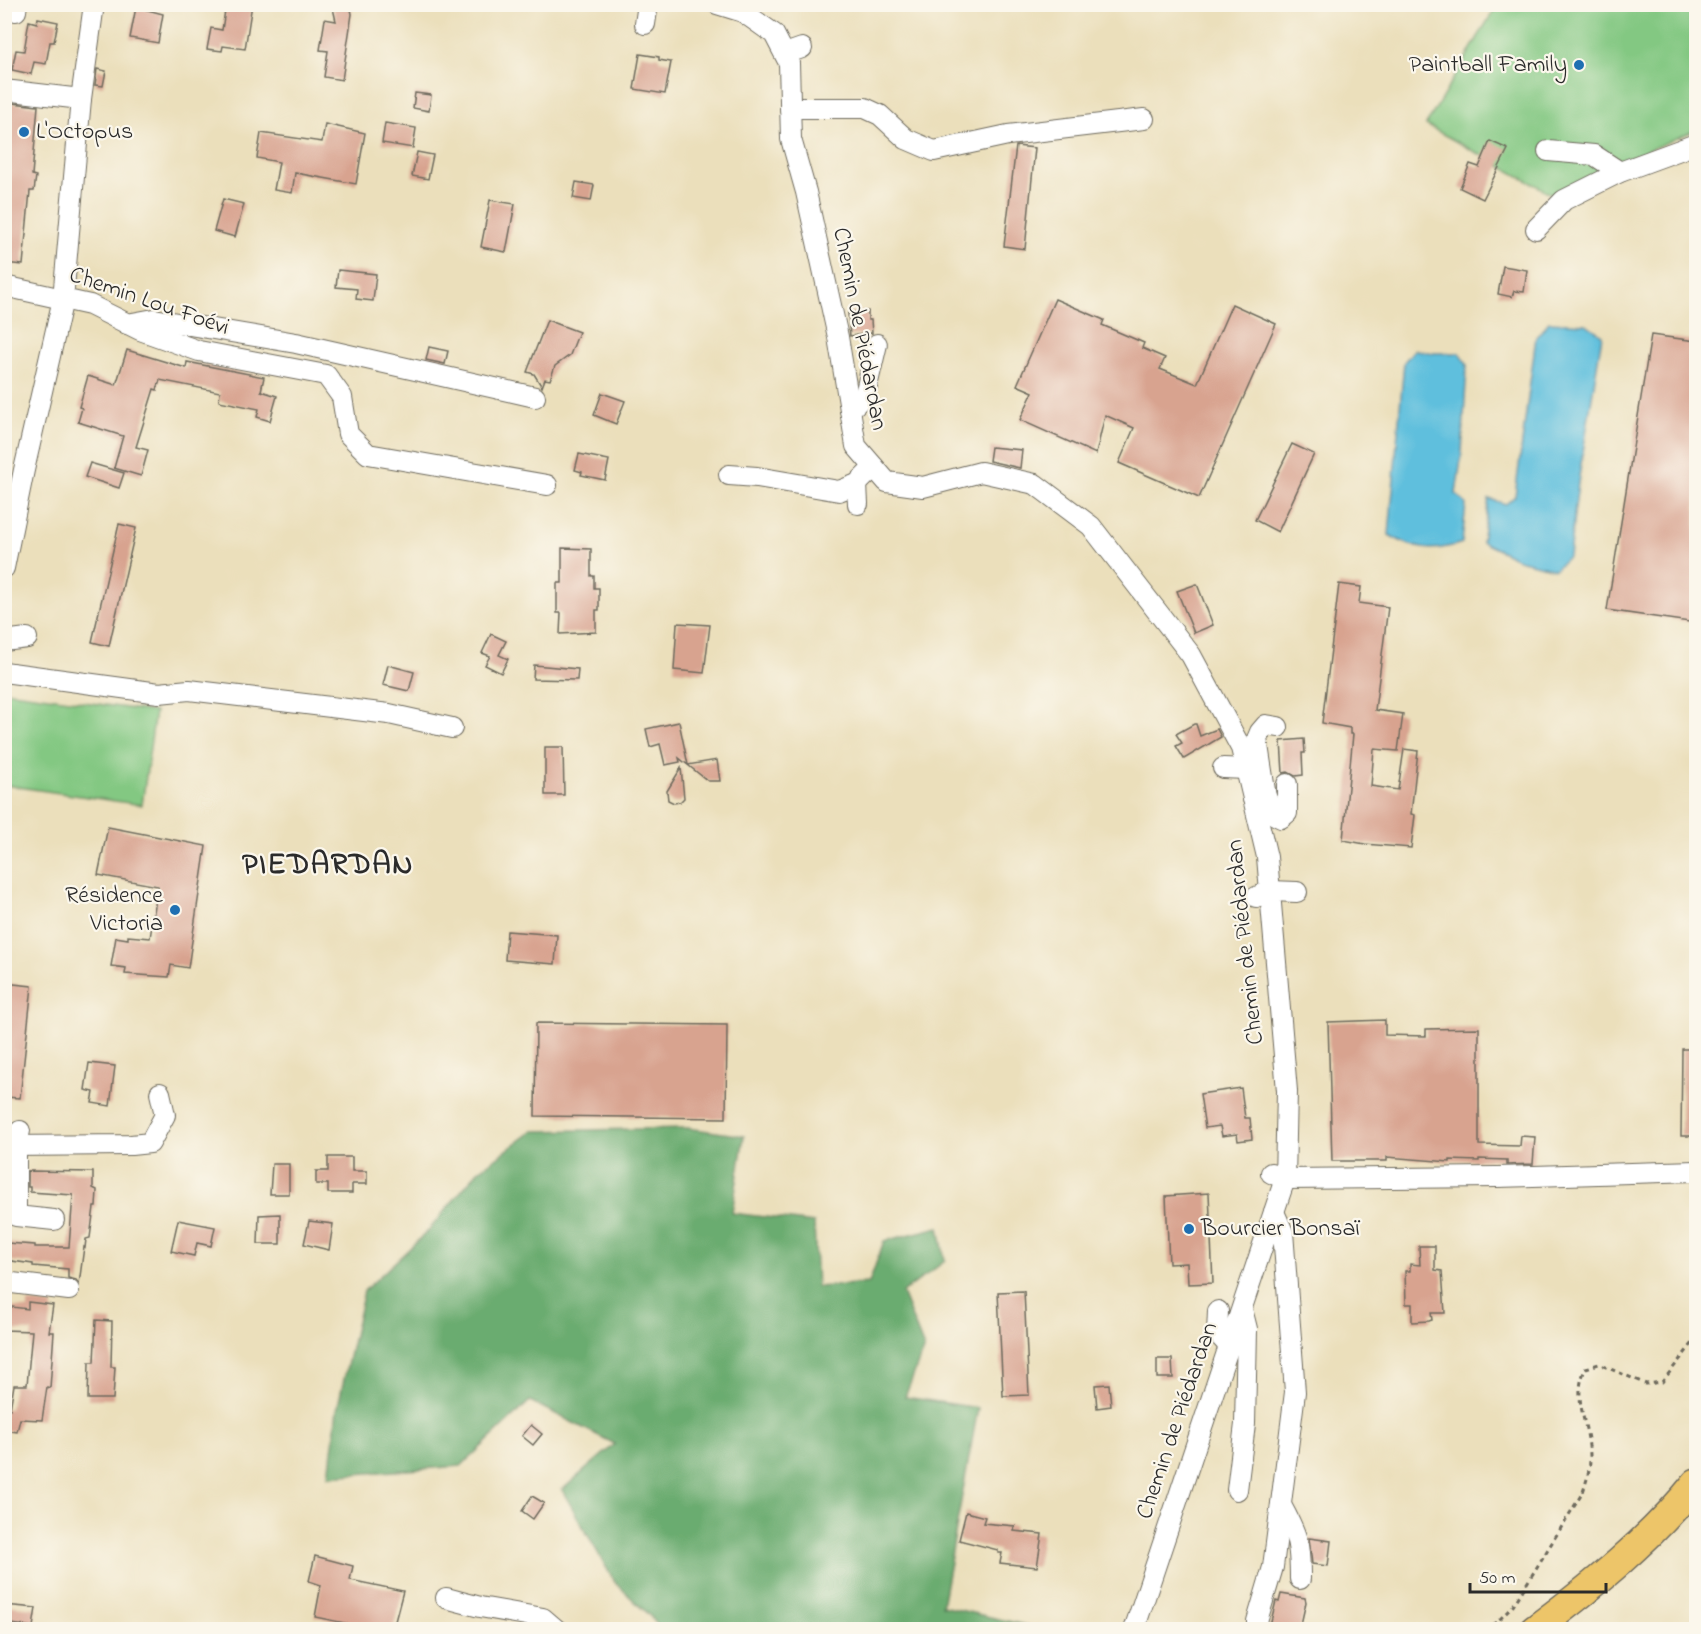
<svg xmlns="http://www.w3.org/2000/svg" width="1701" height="1634" viewBox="0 0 1701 1634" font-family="'Indie Flower',sans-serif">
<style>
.green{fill:#83c882;stroke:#577a56;stroke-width:1.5}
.forest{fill:#6aac70;stroke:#4a6c4e;stroke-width:1.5}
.water{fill:#5fbfdd;stroke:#457584;stroke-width:1.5}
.building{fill:#d8a38f}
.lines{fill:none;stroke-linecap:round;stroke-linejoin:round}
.minor-casing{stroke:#6e6a5d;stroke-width:22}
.highway-casing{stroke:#6e6a5d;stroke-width:31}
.path{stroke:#6e6a5d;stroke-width:3;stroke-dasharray:4.5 4.5;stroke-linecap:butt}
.minor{stroke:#fff;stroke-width:20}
.highway{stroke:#edc569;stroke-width:28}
.poi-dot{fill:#1f6fb2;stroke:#fbf7ec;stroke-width:2}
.labels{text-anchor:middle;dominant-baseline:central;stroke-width:4.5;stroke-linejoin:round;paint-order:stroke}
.poi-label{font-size:24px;fill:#2b2b2b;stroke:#fbf7ec;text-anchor:end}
.street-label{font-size:24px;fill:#2b2b2b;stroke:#fbf7ec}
.district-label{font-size:30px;font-weight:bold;letter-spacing:1.5px;fill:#2b2b2b;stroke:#fbf7ec}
</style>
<rect width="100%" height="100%" fill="#fbf7ec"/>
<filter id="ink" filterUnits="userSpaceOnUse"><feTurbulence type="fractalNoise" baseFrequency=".0167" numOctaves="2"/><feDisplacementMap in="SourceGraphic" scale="12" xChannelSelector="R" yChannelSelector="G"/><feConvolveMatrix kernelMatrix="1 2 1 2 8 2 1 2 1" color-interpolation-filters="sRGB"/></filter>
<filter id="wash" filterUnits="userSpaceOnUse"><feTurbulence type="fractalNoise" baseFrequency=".008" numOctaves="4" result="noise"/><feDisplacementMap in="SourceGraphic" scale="24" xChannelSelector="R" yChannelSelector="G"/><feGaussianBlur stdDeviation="1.35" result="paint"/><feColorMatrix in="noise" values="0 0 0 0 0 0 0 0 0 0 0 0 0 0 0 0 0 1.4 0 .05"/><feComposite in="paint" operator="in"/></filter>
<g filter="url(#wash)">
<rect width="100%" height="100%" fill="#ebdfbb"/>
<g class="green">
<path d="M1497,5H1696V130L1611,166L1557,197L1426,125Z"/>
<path d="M5,691L155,712L142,805L5,785Z"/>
</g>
<path class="forest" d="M687,1128L744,1136L732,1213L814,1223L817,1287L869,1283L884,1241L939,1227L945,1261L902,1293L924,1348L905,1397L978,1408L942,1606L1042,1629H663L614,1581L562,1490L615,1444L530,1401L461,1466L329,1476L337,1410L364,1291L427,1232L478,1171L533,1131Z"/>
<g class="water">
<path d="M1549,322L1586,324L1602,335L1578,483L1569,556L1555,569L1522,561L1482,542L1489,499L1506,504L1515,496L1536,337Z"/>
<path d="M1414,350L1435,353H1460L1467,364L1462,452L1456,494L1466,504L1462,543C1433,553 1415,550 1389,535L1404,362Z"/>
</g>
<g id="blocks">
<g class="building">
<path d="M226,4H252L245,49L223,46L222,51L207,49L211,28L222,30Z"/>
<path d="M332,4H350L352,14L342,80L324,77L328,51L320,50L325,19L336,21Z"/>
<path d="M136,7L163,14L158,43L130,38Z"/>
<path d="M38,18L58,22L54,42H50L46,64L34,62L31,74L12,70L16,50L24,51L29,21L37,23Z"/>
<path d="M640,54L659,57V60L671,62L665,94L634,89Z"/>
<path d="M97,69L106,71L103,86L95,85Z"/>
<path d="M415,93L431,95L429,111L413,108Z"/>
<path d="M4,102L38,106L32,175L36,176L34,191H30L23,265L4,263Z"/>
<path d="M385,123L416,128L413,148L382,143Z"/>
<path d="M325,124L365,133L356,184L295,173L292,193L274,190L279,162L257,158L261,133L322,142Z"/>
<path d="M1490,141L1508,149L1483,199L1460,188L1470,164L1479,167Z"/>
<path d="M1016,146L1035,148L1025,249L1004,246Z"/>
<path d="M417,152L433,155L428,179L412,176Z"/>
<path d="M576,182L594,185L591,201L573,198Z"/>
<path d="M223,199L244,204L235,237L214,231Z"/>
<path d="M490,200L515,204L506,252L481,247Z"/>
<path d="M1503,266L1527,270L1524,292L1514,291L1512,297L1498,294Z"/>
<path d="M338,270L376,274L373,301L356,299L357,289L336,287Z"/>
<path d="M1055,299L1104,320L1102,325L1144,343L1142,348L1165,358L1160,369L1197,384L1232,304L1276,324L1199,498L1119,463L1134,428L1105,415L1096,454L1020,420L1033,392L1017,385Z"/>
<path d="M868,311V320H871L872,333L850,336L848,313Z"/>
<path d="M547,320L579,332L570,355L555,366L550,380L545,379L542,387L534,374L527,372Z"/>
<path d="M1651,335L1696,341V623L1607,610Z"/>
<path d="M429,347L448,351L445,364L426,360Z"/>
<path d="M127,350L186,368L187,362L264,377L261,391L277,396L270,421L257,417L259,409L219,401L220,392L160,380L157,390L154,389L136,447L148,450L141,476L114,468L123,436L78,422L82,408L79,407L88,376L116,385Z"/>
<path d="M602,393L625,401L616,424L594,415Z"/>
<path d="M1292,444L1314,454L1278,532L1255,520Z"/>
<path d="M991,447L1022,450L1020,468L989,461Z"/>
<path d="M579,454L609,460L605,480L581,475L582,472L575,470Z"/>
<path d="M90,463L124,473L119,488L85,477Z"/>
<path d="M119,524L136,528L109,646L92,642Z"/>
<path d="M562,548L591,549V576H594V588H599V610H596V632L560,634L561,613H557V583H562Z"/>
<path d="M1197,584L1213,625L1194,633L1177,591Z"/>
<path d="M1339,584L1361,587L1359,603L1388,607L1375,710L1403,714L1398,751L1374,749L1371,786L1398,790L1404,749L1418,751L1411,814L1415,815L1411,848L1365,844L1343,840L1353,734H1350V728L1322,723Z"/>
<path d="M677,623L710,625L704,673L674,670Z"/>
<path d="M491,634L506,641L499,655L508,659L501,673L485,665L490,656L482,653Z"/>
<path d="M388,665L414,672L409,691L383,685Z"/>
<path d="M534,665L578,669L577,680L533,679Z"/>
<path d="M679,722L688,765L717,760L720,781H708L679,758L680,762L665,765L660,744L650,747L646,729Z"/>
<path d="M1194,724H1196L1200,736L1217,729L1221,737L1184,759L1176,746L1182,743L1176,734Z"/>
<path d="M1304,739L1305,753H1302L1303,775L1295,776L1288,772L1283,773L1281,741Z"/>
<path d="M545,747H563L564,795H545Z"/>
<path d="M681,768L684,798L680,802L674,803L668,800L667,791Z"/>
<path d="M108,827L206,846L188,968L171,965L169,977L125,974L126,968L111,966L116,937L128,939V936L150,938L158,886L98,875Z"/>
<path d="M507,931L557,935L555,964L505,960Z"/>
<path d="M4,983L32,986L20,1098L4,1097Z"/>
<path d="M1385,1020V1035L1426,1036V1029L1479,1028V1145L1520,1146L1521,1136L1535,1137L1533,1164L1507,1165V1160L1479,1159V1161L1450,1160V1162L1387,1157V1161H1332L1328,1022Z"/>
<path d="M536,1023L727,1025L726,1118L535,1116Z"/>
<path d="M1682,1049H1696V1136H1681Z"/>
<path d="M89,1063L115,1066L110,1106L92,1103L94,1092L85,1090Z"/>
<path d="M1241,1088L1245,1118H1250L1252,1139L1238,1141L1237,1134L1222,1136L1220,1126L1205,1128L1200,1094Z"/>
<path d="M328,1157H352V1171H367V1184H352V1193H328V1184H316V1171H328Z"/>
<path d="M272,1164H289V1194H270Z"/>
<path d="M28,1171L93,1172V1188L97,1190L96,1207H94L90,1238L86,1239L85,1248L84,1247L79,1284L76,1280L68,1278V1269L33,1266V1264L5,1260L7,1243L35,1245V1247H69L73,1195L30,1192V1187H28Z"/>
<path d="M1209,1193L1213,1283L1188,1284L1187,1263L1169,1264L1166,1196Z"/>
<path d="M280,1214V1244H258L259,1215Z"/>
<path d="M178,1220L215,1227L211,1246L197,1243L194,1256L171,1251Z"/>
<path d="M309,1221L333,1224L329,1250L304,1244Z"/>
<path d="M1419,1246H1435V1270L1442,1271L1445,1313H1431L1432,1320L1429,1321L1412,1322V1304H1406L1405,1271H1410V1264L1420,1265Z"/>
<path d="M1024,1291L1029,1395L1003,1396L998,1292Z"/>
<path d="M28,1302L53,1305L49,1332H54L50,1388L47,1387L42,1420L20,1419L17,1432L4,1430V1408L10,1409L14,1385H27L32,1331L4,1330V1306L28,1309Z"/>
<path d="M96,1320L112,1321L111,1367H115L113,1399H88L89,1362H94Z"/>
<path d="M1157,1359H1172L1173,1378H1157Z"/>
<path d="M1109,1384L1111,1406L1097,1408L1095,1385Z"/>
<path d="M531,1425L542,1434L533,1445L522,1436Z"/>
<path d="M532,1496L544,1503L533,1519L522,1511Z"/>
<path d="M966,1512L985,1517L983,1523L1015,1526L1014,1531L1042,1534L1037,1567L1000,1563L1002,1553H998V1550L959,1540Z"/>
<path d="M1309,1538L1331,1541L1328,1566L1312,1564Z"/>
<path d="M315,1556L353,1566L350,1580L403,1591L393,1629H363L364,1627L315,1617L321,1585L309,1581Z"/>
<path d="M1281,1594L1305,1598L1306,1602L1300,1629H1269L1276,1601L1279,1602Z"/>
<path d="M4,1605L36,1608L33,1627L4,1623Z"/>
</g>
</g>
</g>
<g filter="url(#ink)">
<use href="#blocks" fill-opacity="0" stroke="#6e6a5d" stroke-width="1.5"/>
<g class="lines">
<g class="minor-casing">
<g id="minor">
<path d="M717,4L743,12L774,34L789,63L791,139L806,192L838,337L856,446L887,482L923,487L981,472L1035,484L1091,526L1191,655L1241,748L1267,857L1287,1091L1285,1179L1134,1630"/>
<path d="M16,11L17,4"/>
<path d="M645,24L648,4"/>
<path d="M785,54L802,48"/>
<path d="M4,90L81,99"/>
<path d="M790,108H865L880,115L906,139L934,151L1008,135L1144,119"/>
<path d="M1548,151L1594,155L1620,172"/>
<path d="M1536,229L1564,200L1620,172L1696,144"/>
<path d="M4,286L90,305L140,330L199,351L326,375L342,397L348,434L368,454L547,485"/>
<path d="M127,324L154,319L296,343L535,397"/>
<path d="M850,410L865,395L877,344"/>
<path d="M729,475L757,477L839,491L857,484L874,467"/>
<path d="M857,484L858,504"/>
<path d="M4,568L24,470L63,299L81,99L94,4"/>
<path d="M4,641L27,638"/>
<path d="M4,672L159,693L189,690L389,714L452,728"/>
<path d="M1223,768L1246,769"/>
<path d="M1266,797L1257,739L1260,732L1266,725L1278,727"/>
<path d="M1253,799L1266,797L1275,815L1281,818L1287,813V784"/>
<path d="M1256,897L1270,891L1297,892"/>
<path d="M20,1131L16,1146V1216L54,1220"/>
<path d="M4,1146L131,1145L150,1143L165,1115L160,1093"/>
<path d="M1271,1173L1285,1179L1497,1177L1696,1171"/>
<path d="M4,1282L69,1290"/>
<path d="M1218,1311L1217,1333L1230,1347"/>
<path d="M1237,1490L1245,1424L1247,1329L1243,1313"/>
<path d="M1281,1505C1298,1536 1300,1543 1300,1579"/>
<path d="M446,1598L480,1607L543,1618L557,1630"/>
<path d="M1257,1630V1621L1273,1567L1295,1392L1283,1232L1274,1212"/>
</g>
</g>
<g class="highway-casing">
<path id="highway" d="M1534,1630C1593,1586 1650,1540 1696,1483"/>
</g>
<path class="path" d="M1485,1630L1499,1620L1513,1606L1583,1492C1588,1477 1592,1462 1589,1446C1586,1419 1572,1394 1586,1368L1599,1364L1646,1384L1662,1382L1696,1339"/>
<use href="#minor" class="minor"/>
<use href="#highway" class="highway"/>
</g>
</g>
<g class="poi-dot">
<circle cx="1579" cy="65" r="6"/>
<circle cx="24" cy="132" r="6"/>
<circle cx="175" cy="910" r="6"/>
<circle cx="1189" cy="1229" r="6"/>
</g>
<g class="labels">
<g class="poi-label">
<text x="1567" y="65">Paintball Family</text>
<text x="36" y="132" text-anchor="start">L'Octopus</text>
<text x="163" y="896">Résidence<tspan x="163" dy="28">Victoria</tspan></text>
<text x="1201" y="1229" text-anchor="start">Bourcier Bonsaï</text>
</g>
<g class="street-label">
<text transform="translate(149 302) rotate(19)">Chemin Lou Foévi</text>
<text transform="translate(859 329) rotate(79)">Chemin de Piédardan</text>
<text transform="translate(1246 942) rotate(-96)">Chemin de Piédardan</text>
<text transform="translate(1178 1421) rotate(-71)">Chemin de Piédardan</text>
</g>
<g class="district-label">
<text x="328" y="866">PIEDARDAN</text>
</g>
</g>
<rect width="1701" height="1634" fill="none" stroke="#fbf7ec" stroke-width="24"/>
<path d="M1470 1583v9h136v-9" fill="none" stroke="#2b2b2b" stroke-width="3"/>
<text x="1479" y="1583" font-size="18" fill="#2b2b2b" stroke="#fbf7ec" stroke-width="4.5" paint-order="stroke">50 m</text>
</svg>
